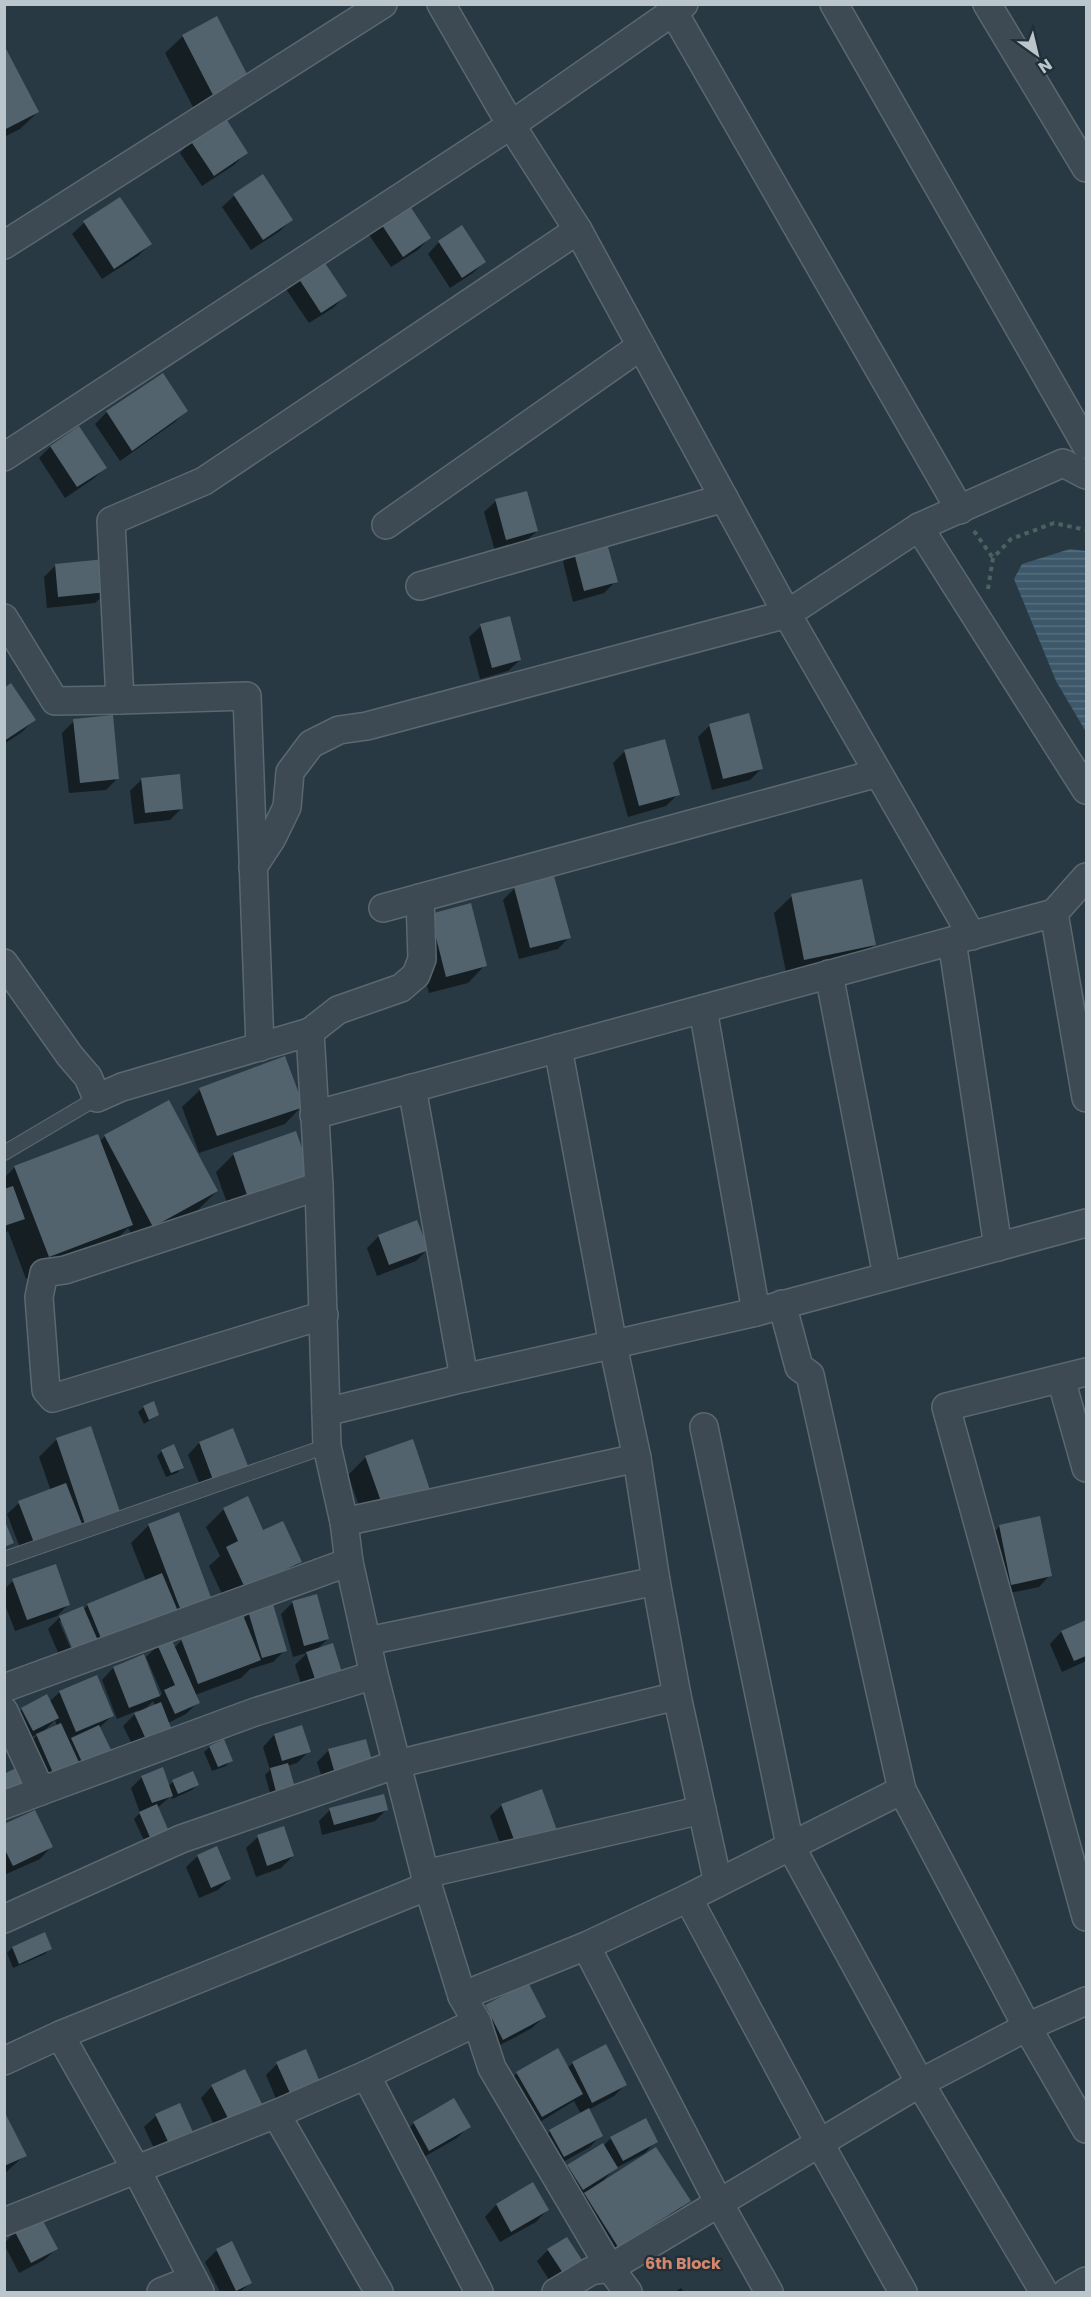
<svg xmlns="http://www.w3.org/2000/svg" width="1091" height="2297" viewBox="0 0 1091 2297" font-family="Poppins,sans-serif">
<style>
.water{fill:url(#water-rules)}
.shadow{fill:#0007;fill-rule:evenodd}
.building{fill:#52636e}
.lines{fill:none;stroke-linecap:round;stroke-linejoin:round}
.lane-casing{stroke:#5b6870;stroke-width:16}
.street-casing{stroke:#5b6870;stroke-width:30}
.path{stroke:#4b6260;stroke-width:4;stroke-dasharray:4.5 4.5;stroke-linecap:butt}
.lane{stroke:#3d4a53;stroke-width:14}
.street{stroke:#3d4a53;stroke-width:27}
.labels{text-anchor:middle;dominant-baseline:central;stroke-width:4.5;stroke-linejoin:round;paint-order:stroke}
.neighbourhood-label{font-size:16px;font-weight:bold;fill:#d4876e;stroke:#212f38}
</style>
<defs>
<pattern id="water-rules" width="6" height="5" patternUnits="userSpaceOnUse" patternTransform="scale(1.5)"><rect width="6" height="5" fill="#3d586a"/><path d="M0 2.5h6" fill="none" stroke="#576e7e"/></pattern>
</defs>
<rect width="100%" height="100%" fill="#283943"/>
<path class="water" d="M1070,549L1086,551V732L1056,681L1014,579L1022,564Z"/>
<g class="shadow">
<path d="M183,36L246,76L195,111L165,53Z"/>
<path d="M4,48L38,112L20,129L4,137Z"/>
<path d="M191,141L246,153L234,165L202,186L180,153Z"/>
<path d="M263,177L291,220L280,231L251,250L222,207L234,196Z"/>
<path d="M120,199L150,244L138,256L102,279L72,234L84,223Z"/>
<path d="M381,223L429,238L418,250L391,267L369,235Z"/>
<path d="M439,242L484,262L473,273L450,288L428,254Z"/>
<path d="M298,278L345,296L333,308L309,323L286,289Z"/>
<path d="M163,375L186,411L175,422L120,461L95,424L107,412Z"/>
<path d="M79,428L105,468L93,479L65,498L39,458L50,447Z"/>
<path d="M496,501L537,531L525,542L495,551L484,512Z"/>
<path d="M574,550L616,581L604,593L573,602L563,562Z"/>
<path d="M56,565L107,592L95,603L47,608L44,577Z"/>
<path d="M481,626L520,660L508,671L480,679L469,637Z"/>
<path d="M4,689L34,720L22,732L4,744Z"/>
<path d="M74,721L118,778L106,790L69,793L62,733Z"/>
<path d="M710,725L762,768L750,780L712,790L698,737Z"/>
<path d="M625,751L678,794L666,806L628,817L613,763Z"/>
<path d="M142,779L182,808L170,820L134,824L130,791Z"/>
<path d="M515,888L569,937L558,949L519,959L503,900Z"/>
<path d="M792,896L874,945L856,962L787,977L774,913Z"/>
<path d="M430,916L485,965L468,983L429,993L413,933Z"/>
<path d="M284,1058L302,1106L285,1124L199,1153L182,1107L200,1090Z"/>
<path d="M168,1102L217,1191L199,1209L136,1243L128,1228L108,1248L26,1279L8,1231L4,1233V1178L15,1167L99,1142L105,1136Z"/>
<path d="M295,1133L232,1217L216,1172L233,1155Z"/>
<path d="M379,1236L427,1250L416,1261L377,1276L367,1248Z"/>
<path d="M144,1407L158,1415L144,1424L138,1412Z"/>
<path d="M233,1430L246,1466L235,1477L202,1490L188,1455L199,1443Z"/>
<path d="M57,1439L119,1512L24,1558L7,1514L19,1503L51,1491L39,1457Z"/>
<path d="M162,1451L182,1467L177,1473L166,1477L157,1456Z"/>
<path d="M366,1457L430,1493L366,1526L348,1475Z"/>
<path d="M224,1509L262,1532L300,1562L282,1579L227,1605L209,1566L220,1556L206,1527Z"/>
<path d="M149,1525L211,1599L88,1664L63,1621H59L75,1659L63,1664L48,1629L60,1617L83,1610L88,1605L146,1581L131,1543Z"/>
<path d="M1000,1526L1050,1575L1039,1587L1000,1595L988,1538Z"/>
<path d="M13,1581L69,1604L57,1616L15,1631L4,1602V1589Z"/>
<path d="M293,1602L328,1639L316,1650L342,1676L305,1696L295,1665L307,1653L293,1657L281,1614Z"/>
<path d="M249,1613L285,1650L273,1662L250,1669L241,1678L195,1695L198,1702L186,1714L168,1723L138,1756L123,1726L139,1710L117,1719L102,1680L113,1668L143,1656L159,1697L162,1694L146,1657L158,1646L174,1648L182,1640L243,1619ZM153,1701L155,1706L143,1711Z"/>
<path d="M1086,1621V1661L1062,1672L1050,1644L1061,1632Z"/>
<path d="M60,1692L112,1716L99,1728L114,1759L45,1793L25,1747L38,1734L21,1742L10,1720L22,1709L49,1702ZM55,1720L57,1726L42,1733Z"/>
<path d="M274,1735L309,1751L297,1763L287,1766L272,1800L265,1775L270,1770L263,1747Z"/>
<path d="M210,1747L231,1760L226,1766L212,1771L204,1752Z"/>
<path d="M329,1750L371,1764L324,1784L317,1762Z"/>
<path d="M142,1777L168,1786L173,1782L197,1785L192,1790L172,1799L171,1796L157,1808L168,1834L147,1847L134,1819L140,1813L131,1788Z"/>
<path d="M502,1805L545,1847L507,1862L490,1816Z"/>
<path d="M330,1810H386L375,1821L322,1835L319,1821Z"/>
<path d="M4,1825L51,1847L40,1859L4,1875Z"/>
<path d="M258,1837L293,1856L281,1868L256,1877L246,1848Z"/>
<path d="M198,1856L230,1879L218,1890L199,1898L186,1867Z"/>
<path d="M44,1934L50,1948L45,1954L13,1968L7,1953L12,1948Z"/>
<path d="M485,2006L544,2017L532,2028L491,2050L474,2017Z"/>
<path d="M573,2063L625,2085L614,2096L588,2110L601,2135L590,2147L552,2168L539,2143L550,2131L581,2114L574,2101L530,2128L506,2085L517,2073L567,2068Z"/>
<path d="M277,2064L310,2100L282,2113L266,2075Z"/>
<path d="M212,2086L263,2110L220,2137L201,2098Z"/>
<path d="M454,2100L469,2126L457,2138L417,2161L402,2135L414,2123Z"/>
<path d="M4,2114L25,2155L4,2174Z"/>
<path d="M156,2116L195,2139L160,2161L144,2127Z"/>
<path d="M611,2138L656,2141L645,2153L614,2169L602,2182L689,2200L671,2218L600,2263L567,2212L589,2190L570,2200L557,2178L568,2166L603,2146Z"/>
<path d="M533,2184L547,2210L536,2222L500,2242L485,2217L496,2205Z"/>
<path d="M15,2231L56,2249L44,2260L19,2273L4,2244Z"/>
<path d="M232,2243L251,2282L240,2292H220L205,2262L216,2251Z"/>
<path d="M548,2250L582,2263L553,2286L537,2261Z"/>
<path d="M681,2288L684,2292H675Z"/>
</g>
<g class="building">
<path d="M217,16L248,76L213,95L182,35Z"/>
<path d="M4,45L39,112L4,130Z"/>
<path d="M225,117L248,153L214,176L190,140Z"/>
<path d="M263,174L293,220L263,240L233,194Z"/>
<path d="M120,197L152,244L114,269L83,221Z"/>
<path d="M408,203L431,238L403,257L380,222Z"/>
<path d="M462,225L486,262L462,278L438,241Z"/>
<path d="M323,260L347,296L321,313L297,276Z"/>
<path d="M163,373L188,411L132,451L106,411Z"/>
<path d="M79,426L107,468L77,487L50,446Z"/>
<path d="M527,491L538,531L506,540L495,499Z"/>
<path d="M606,540L618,582L584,591L573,549Z"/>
<path d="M105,559L108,592L58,597L55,564Z"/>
<path d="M510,616L521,660L492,668L480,624Z"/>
<path d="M11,683L36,720L4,741V688Z"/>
<path d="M749,713L763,769L723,779L709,724Z"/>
<path d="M113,715L119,779L80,783L73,719Z"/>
<path d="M665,739L680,795L639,806L624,750Z"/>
<path d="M180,774L183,809L145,813L141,778Z"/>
<path d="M554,876L571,938L530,948L514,887Z"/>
<path d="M862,879L876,945L804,960L791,894Z"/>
<path d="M471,903L487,966L446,977L430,914Z"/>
<path d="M285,1056L304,1107L217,1136L199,1088Z"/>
<path d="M169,1100L218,1191L153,1227L104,1135Z"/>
<path d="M296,1131L313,1179L249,1201L233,1153Z"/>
<path d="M98,1134L133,1225L49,1257L14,1166Z"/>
<path d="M13,1186L25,1219L4,1226V1189Z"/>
<path d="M417,1220L429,1250L389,1265L378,1235Z"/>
<path d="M154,1401L159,1415L149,1420L143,1406Z"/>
<path d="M91,1426L120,1512L85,1524L56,1438Z"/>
<path d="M233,1428L248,1466L213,1480L199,1442Z"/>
<path d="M413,1439L431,1493L384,1510L365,1456Z"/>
<path d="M174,1444L184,1468L171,1473L161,1450Z"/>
<path d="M66,1483L84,1529L36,1548L18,1501Z"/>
<path d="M248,1496L263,1530L283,1521L302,1562L245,1588L226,1547L238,1541L223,1508Z"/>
<path d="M179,1512L212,1600L181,1611L148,1524Z"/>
<path d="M1040,1516L1052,1576L1011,1585L999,1525Z"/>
<path d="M4,1519L14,1543L4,1547Z"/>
<path d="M56,1564L70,1605L27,1620L12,1579Z"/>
<path d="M162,1573L180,1616L105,1648L87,1604Z"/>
<path d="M317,1594L329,1639L304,1646L292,1601Z"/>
<path d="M273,1604L287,1651L262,1658L248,1611Z"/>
<path d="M83,1606L99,1643L74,1653L59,1616Z"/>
<path d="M243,1615L261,1660L198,1684L181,1639Z"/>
<path d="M1086,1620V1656L1074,1661L1061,1631Z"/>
<path d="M171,1638L200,1703L175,1714L164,1690L175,1685L157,1644Z"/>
<path d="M333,1643L343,1676L317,1685L306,1652Z"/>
<path d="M144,1654L160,1696L129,1708L113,1667Z"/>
<path d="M97,1675L114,1716L76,1732L59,1691Z"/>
<path d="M47,1694L59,1718L33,1731L21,1708Z"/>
<path d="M161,1702L175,1738L149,1746L134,1713Z"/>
<path d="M61,1723L83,1771L57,1782L36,1734Z"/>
<path d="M99,1725L116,1760L87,1773L71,1738Z"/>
<path d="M302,1725L311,1752L282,1761L274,1734Z"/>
<path d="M224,1739L233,1761L218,1767L209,1746Z"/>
<path d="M366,1739L373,1764L335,1774L328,1749Z"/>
<path d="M288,1763L296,1791L277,1796L270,1768Z"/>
<path d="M22,1765L31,1784L4,1798V1774Z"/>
<path d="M163,1767L173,1796L152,1803L141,1776Z"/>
<path d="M193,1771L199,1785L178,1794L172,1780Z"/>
<path d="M542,1789L559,1836L518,1851L501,1804Z"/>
<path d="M384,1794L388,1810L334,1825L329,1808Z"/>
<path d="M157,1804L170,1834L152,1842L139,1812Z"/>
<path d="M35,1810L53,1847L13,1866L4,1848V1824Z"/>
<path d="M284,1826L294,1856L267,1866L257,1835Z"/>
<path d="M217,1846L231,1879L211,1888L197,1855Z"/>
<path d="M45,1932L52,1949L19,1964L12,1947Z"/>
<path d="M528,1982L546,2017L503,2040L485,2005Z"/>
<path d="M606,2044L627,2085L592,2103L572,2062Z"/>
<path d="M558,2048L583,2094L542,2117L516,2072Z"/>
<path d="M306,2049L323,2089L294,2102L276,2062Z"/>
<path d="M245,2069L265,2110L232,2126L211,2085Z"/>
<path d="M454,2098L471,2127L429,2151L413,2122Z"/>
<path d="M180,2103L196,2139L172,2150L155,2114Z"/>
<path d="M589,2108L603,2136L564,2157L549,2130Z"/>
<path d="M4,2111L27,2156L4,2166Z"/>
<path d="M646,2118L658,2142L623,2161L610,2137Z"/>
<path d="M603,2143L618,2168L583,2190L567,2165Z"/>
<path d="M656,2147L691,2201L618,2247L584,2193Z"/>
<path d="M533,2182L549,2210L511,2232L496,2204Z"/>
<path d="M41,2217L58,2249L31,2263L14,2230Z"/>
<path d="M567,2237L584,2263L565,2276L547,2249Z"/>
<path d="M232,2241L252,2283L236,2291L216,2249Z"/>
</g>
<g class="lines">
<g class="lane-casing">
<g id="lane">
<path d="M4,1153L97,1098"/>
<path d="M4,1559L327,1446"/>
</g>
</g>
<g class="street-casing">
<g id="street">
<path d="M441,4L511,125L578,230L787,614L972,936"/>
<path d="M834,4L1086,445"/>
<path d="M987,4L1086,168"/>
<path d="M673,11L960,510"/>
<path d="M4,245L383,4"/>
<path d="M4,457L511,125L684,4"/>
<path d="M386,525L641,346"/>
<path d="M919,527L1086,790"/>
<path d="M420,586L724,498"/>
<path d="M4,618L55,701L120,700"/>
<path d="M253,867L272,838L287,807L290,772L311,744L339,730L367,726L787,614L919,527L1063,463L1086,475"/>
<path d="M383,908L878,773"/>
<path d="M1054,913L1086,1098"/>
<path d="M952,941L998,1247"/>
<path d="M4,963L70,1056L88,1077L97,1098L122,1087L310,1032L319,1186L327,1446L344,1522L349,1562L374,1675L428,1886L462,1996L477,2022L492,2068L610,2268L628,2292"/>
<path d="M829,974L887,1276"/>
<path d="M703,1009L756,1312"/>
<path d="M310,1032L338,1010L401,988L416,975L422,959L420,898"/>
<path d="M260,1047L247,696L120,700L111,521L204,481L578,230"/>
<path d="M558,1048L613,1345L637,1458L656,1581L677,1696L718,1883"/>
<path d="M412,1088L464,1378L756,1312L1086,1223"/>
<path d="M314,1115L1054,913L1086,877"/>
<path d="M319,1186L65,1270L44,1273L39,1297L46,1390L53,1398L324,1315"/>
<path d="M1086,1372L946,1407L1086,1917"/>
<path d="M1061,1379L1086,1468"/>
<path d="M326,1412L464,1378"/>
<path d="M704,1427L790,1845L920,2083L1044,2292"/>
<path d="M344,1522L637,1458"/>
<path d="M368,1641L656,1581"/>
<path d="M4,1688L349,1562"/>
<path d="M4,1711L41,1791L4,1805"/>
<path d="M902,1790L1027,2027L1086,2129"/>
<path d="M41,1791L255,1712L374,1675"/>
<path d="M425,1874L702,1810"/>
<path d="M688,1898L820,2144L903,2292"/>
<path d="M4,1919L181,1839L397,1764L677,1696"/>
<path d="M586,1946L719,2203L769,2292"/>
<path d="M462,1996L586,1946L688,1898L902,1790L810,1375L799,1367L782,1304"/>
<path d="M60,2035L137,2171L200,2292"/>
<path d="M4,2061L60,2035L428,1886"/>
<path d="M366,2075L479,2292"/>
<path d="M276,2114L379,2292"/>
<path d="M4,2222L276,2114L366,2075L477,2022"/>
<path d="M161,2292L193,2279"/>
<path d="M556,2292L591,2271L610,2268L920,2083L1027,2027L1086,2001"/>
<path d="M1067,2292L1086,2281"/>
</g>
</g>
<g class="path">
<path d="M974,531L993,558"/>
<path d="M988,589L993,558L1011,539L1054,523L1086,530"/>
</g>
<use href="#lane" class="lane"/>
<use href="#street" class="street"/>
</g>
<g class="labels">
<g class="neighbourhood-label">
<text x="683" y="2263">6th Block</text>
</g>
</g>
<rect width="1091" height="2297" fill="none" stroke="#bac5cc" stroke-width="12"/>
<g transform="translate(1037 54) rotate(146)" stroke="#212f38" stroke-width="4.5" paint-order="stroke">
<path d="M0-4.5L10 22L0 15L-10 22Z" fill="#bac5cc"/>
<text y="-9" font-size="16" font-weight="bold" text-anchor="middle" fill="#bac5cc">N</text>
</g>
</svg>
